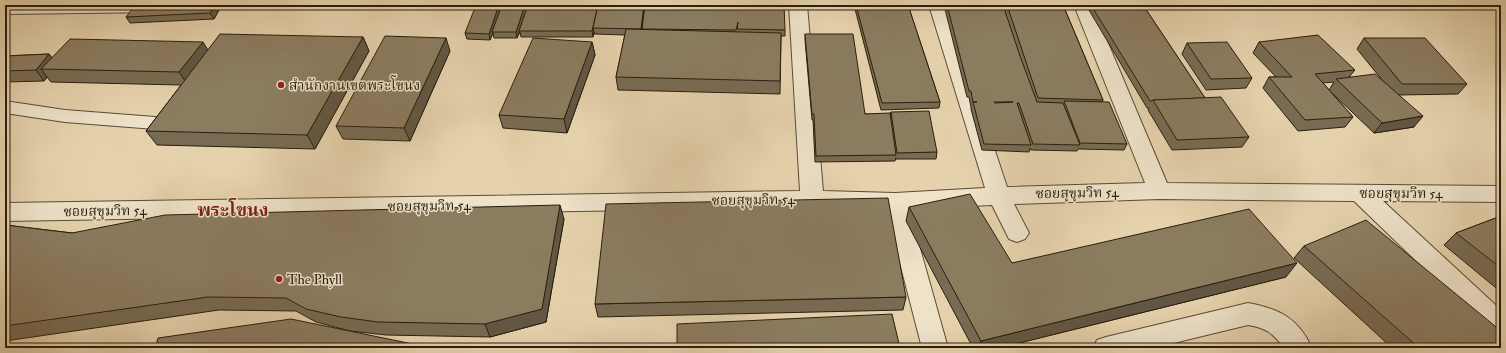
<svg xmlns="http://www.w3.org/2000/svg" width="1506" height="353" viewBox="0 0 1506 353" font-family="'IM FELL Double Pica','Noto Serif Thai',serif">
<style>
.lines{fill:none;stroke-linecap:round;stroke-linejoin:round}
.lane-casing{stroke:#594b36;stroke-width:2}
.street-casing{stroke:#594b36;stroke-width:2}
.lane{fill:#eee2c9;fill-rule:evenodd}
.street{fill:#eee2c9;fill-rule:evenodd}
.wall{fill:#786b53;stroke:#2a1e0e;fill-rule:evenodd}
.shaded-wall{fill:#615743;stroke:#2a1e0e}
.building{fill:#8b7c60;stroke:#2a1e0e;fill-rule:evenodd}
.poi-dot{fill:#8f2418;stroke:#eee2c9;stroke-width:1.5}
.labels{text-anchor:middle;dominant-baseline:central;stroke-width:3;stroke-linejoin:round;paint-order:stroke}
.poi-label{font-size:14px;fill:#2a1e0e;stroke:#eee2c9;text-anchor:start}
.street-label{font-size:14px;fill:#2a1e0e;stroke:#eee2c9}
.district-label{font-size:18px;font-weight:bold;fill:#7a1f14;stroke:#eee2c9}
</style>
<rect width="100%" height="100%" fill="#e5d2ac"/>
<filter id="stains"><feTurbulence type="fractalNoise" baseFrequency=".005" numOctaves="4"/><feColorMatrix values="0 0 0 0 .2 0 0 0 0 .09 0 0 0 0 .02 0 0 0 .5 -.17"/></filter>
<radialGradient id="worn" r=".72"><stop offset=".6" stop-color="#630" stop-opacity="0"/><stop offset="1" stop-color="#630" stop-opacity=".3"/></radialGradient>
<g class="lines">
<g class="lane-casing">
<path id="lane" d="M5,101L65,110L155,117L161,119L163,123L161,127L155,129L65,122L5,113Z"/>
</g>
<g class="street-casing">
<g id="street">
<path d="M5,5H170L171,7L168,11L162,12L5,14Z"/>
<path d="M789,5H807L823,191L895,193L985,188L929,5H947L1007,187L1145,183L1074,5H1092L1167,183L1501,186V202L1383,201L1501,310V337L1492,334L1354,201L1159,199L1014,204L1029,233L1025,239L1017,242L1009,239L992,205L909,209L948,348H922L886,209L812,207L5,221V203L800,191Z"/>
<path d="M1248,303C1280,309 1298,318 1312,348H1284C1273,333 1266,328 1248,325L1153,348H1093L1097,340L1106,337Z"/>
</g>
</g>
<use href="#lane" class="lane"/>
<use href="#street" class="street"/>
</g>
<g class="wall">
<path d="M854,5H908L940,102L939,108L881,110Z"/>
<path d="M944,5H1063L1103,100L1102,102L1127,144L1124,150L1078,149L1077,151L1031,150L1030,148L1029,152L982,150L971,109V107L969,97H967Z"/>
<path d="M1086,5H1143L1205,98L1249,137L1242,147L1172,150L1148,110L1149,108H1147Z"/>
<path d="M502,6L785,30V36H781L780,94L618,90L616,77L625,35L594,34V32L593,37H521L520,32L517,38H494L493,33L490,40L467,39L465,33Z"/>
<path d="M219,10L214,19L130,23L126,17Z"/>
<path d="M805,34L865,114L890,115L891,112L937,152L936,159H896V158L895,161L815,162L813,120H812L805,40Z"/>
<path d="M363,37L369,51L315,149L157,145L146,131L181,85L51,82L47,77L44,81L5,82V56L49,54L52,58L208,51Z"/>
<path d="M1364,38L1467,84L1458,94L1399,95L1414,127L1374,133L1331,92L1353,117L1345,127L1298,131L1263,88L1269,77H1276L1253,53L1259,42L1355,70L1349,77L1382,80L1357,49ZM1334,82L1329,90L1323,83Z"/>
<path d="M592,42L595,55L567,133L503,128L499,115Z"/>
<path d="M1187,43L1252,78L1246,88L1206,90L1182,54Z"/>
<path d="M450,51L410,141L343,139L336,126Z"/>
<path d="M909,207L1012,263L1286,277L999,348H973L906,221Z"/>
<path d="M1501,216V292L1444,245L1456,233Z"/>
<path d="M564,219L546,322L490,337L386,335L350,331L316,322L296,311L219,310L5,341V225L72,233Z"/>
<path d="M1304,246L1501,348H1392L1294,258Z"/>
<path d="M906,297L903,310L598,317L595,304Z"/>
</g>
<g class="shaded-wall">
<path d="M215,5H217L219,10L214,19L210,13Z"/>
<path d="M499,5H501L502,8L492,32L493,33L490,40L489,34Z"/>
<path d="M525,5H528V6L517,38L516,32Z"/>
<path d="M598,5H600L593,28L594,32L593,37L592,31Z"/>
<path d="M644,5H646L641,35V29Z"/>
<path d="M363,37L369,51L315,149L307,135Z"/>
<path d="M446,38L450,51L410,141L404,128Z"/>
<path d="M203,42L211,55L188,85L179,72Z"/>
<path d="M592,42L595,55L567,133L564,119Z"/>
<path d="M49,54L57,64L41,69L47,77L44,81L36,70Z"/>
<path d="M1423,116L1414,127L1374,133L1382,123Z"/>
<path d="M560,205L564,219L546,322L490,337L485,324Z"/>
<path d="M1297,263L1286,277L999,348H978L981,341Z"/>
</g>
<g class="building">
<path d="M185,5H215L210,13L126,17L133,8Z"/>
<path d="M476,5H499L489,34L465,33Z"/>
<path d="M502,5H525L516,32H492Z"/>
<path d="M528,5H598L592,31H519Z"/>
<path d="M598,5H644L641,29L593,28Z"/>
<path d="M645,5H784L785,30L737,29L738,22L736,30L642,29Z"/>
<path d="M856,5H908L940,102L882,103Z"/>
<path d="M947,5H1003L1020,56L1037,102L1063,103L1080,145L1033,144L1019,103H1017L1031,145L984,144L973,102H977H973L971,91H969ZM994,102H1013L995,103Z"/>
<path d="M1007,5H1063L1103,100L1038,98Z"/>
<path d="M1091,5H1143L1205,98L1153,100L1152,101H1150Z"/>
<path d="M626,29L781,33L780,81L616,77Z"/>
<path d="M220,34L363,37L307,135L146,131Z"/>
<path d="M805,34H853L865,114L890,113L896,155L816,156L814,114H812Z"/>
<path d="M1318,35L1355,70L1315,74L1353,117L1305,120L1269,77H1292L1259,42Z"/>
<path d="M385,36L446,38L404,128L336,126Z"/>
<path d="M533,38L592,42L564,119L499,115Z"/>
<path d="M1364,38H1425L1467,84H1402Z"/>
<path d="M70,39L203,42L179,72L41,69Z"/>
<path d="M1227,42L1252,78L1211,79L1187,43Z"/>
<path d="M49,54L36,70L5,71V56Z"/>
<path d="M1375,74L1423,116L1382,123L1336,79Z"/>
<path d="M1221,97L1249,137L1177,140L1153,100Z"/>
<path d="M1064,101L1109,102L1127,144L1080,143Z"/>
<path d="M929,111L937,152L897,153L891,112Z"/>
<path d="M970,194L1012,263L1249,209L1297,263L981,341L909,207Z"/>
<path d="M888,198L906,297L595,304L606,204Z"/>
<path d="M560,205L542,309L485,324L378,322L341,317L306,309L286,298L208,297L5,326V225L72,233L165,215Z"/>
<path d="M1501,216V268L1456,233Z"/>
<path d="M1366,220L1501,331V348H1419L1304,246Z"/>
<path d="M892,314L900,348H677V324Z"/>
<path d="M291,319L432,348H155L158,338Z"/>
</g>
<g class="poi-dot">
<circle cx="281" cy="85" r="4"/>
<circle cx="279" cy="279" r="4"/>
</g>
<g class="labels">
<g class="poi-label">
<text x="289" y="85">สำนักงานเขตพระโขนง</text>
<text x="287" y="279">The Phyll</text>
</g>
<g class="street-label">
<text transform="translate(1077 193) rotate(-1)">ซอยสุขุมวิท 54</text>
<text x="1401" y="193">ซอยสุขุมวิท 54</text>
<text transform="translate(753 200) rotate(-1)">ซอยสุขุมวิท 54</text>
<text transform="translate(429 206) rotate(-1)">ซอยสุขุมวิท 54</text>
<text transform="translate(105 211) rotate(-1)">ซอยสุขุมวิท 54</text>
</g>
<g class="district-label">
<text x="233" y="210">พระโขนง</text>
</g>
</g>
<rect width="1506" height="353" fill="none" stroke="#e5d2ac" stroke-width="20"/>
<rect x="6" y="6" width="1494" height="341" fill="none" stroke="#2a1e0e" stroke-width="2"/>
<rect x="10" y="10" width="1486" height="333" fill="none" stroke="#2a1e0e"/>
<rect width="100%" height="100%" filter="url(#stains)"/>
<rect width="100%" height="100%" fill="url(#worn)"/>
</svg>
